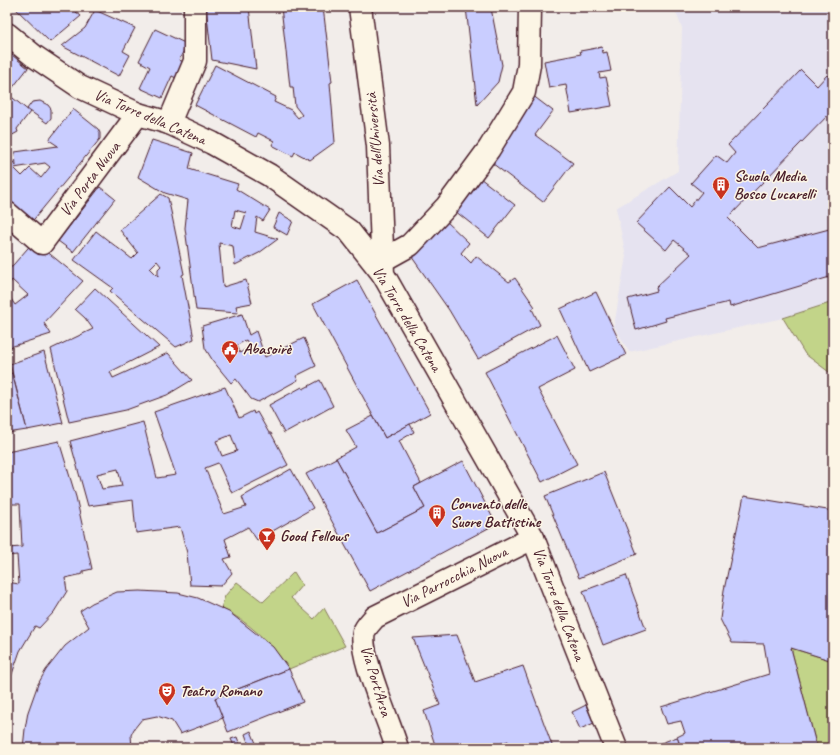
<svg xmlns="http://www.w3.org/2000/svg" width="840" height="755" viewBox="0 0 840 755" font-family="Caveat,sans-serif">
<style>
.built{fill:#e6e3f0}
.green{fill:#c2d489;stroke:#867a5a}
.building{fill:#c9cdff;stroke:#4a1f2b;fill-rule:evenodd}
.lines{fill:none;stroke-linecap:round;stroke-linejoin:round}
.minor-casing{stroke:#4a1f2b;stroke-width:25}
.tertiary-casing{stroke:#4a1f2b;stroke-width:25}
.minor{stroke:#fcf5e5;stroke-width:22}
.tertiary{stroke:#fcf5e5;stroke-width:22}
.labels{text-anchor:middle;dominant-baseline:central;stroke-width:3;stroke-linejoin:round;paint-order:stroke}
.street-label{font-size:16px;fill:#4a1f2b;stroke:#fcf5e5}
.poi-label{font-size:16px;font-weight:bold;fill:#4a1f2b;stroke:#fcf5e5;text-anchor:start}
</style>
<rect width="100%" height="100%" fill="#f2edea"/>
<filter id="ink" filterUnits="userSpaceOnUse"><feTurbulence type="fractalNoise" baseFrequency=".025" numOctaves="2"/><feDisplacementMap in="SourceGraphic" scale="8" xChannelSelector="R" yChannelSelector="G"/><feConvolveMatrix kernelMatrix="1 2 1 2 8 2 1 2 1" color-interpolation-filters="sRGB"/></filter>
<g filter="url(#ink)">
<path class="built" d="M674,7H833V302L783,318L629,352L614,326L626,256L616,208L678,171L682,28Z"/>
<g class="green">
<path d="M833,302V375L805,354L783,318Z"/>
<path d="M294,572L302,585L291,598L314,619L324,608L345,646L289,669C271,643 249,622 221,608L225,596L237,582L263,602Z"/>
<path d="M791,648L833,661V748H817Z"/>
</g>
<g class="building">
<path d="M14,7H70L81,16L50,42Z"/>
<path d="M206,7H249L256,69L212,60Z"/>
<path d="M281,7H323L332,82L330,83L335,142L310,160L295,152L293,156L272,145L274,141L258,133L256,137L195,105L215,65L276,97L274,102L291,110L298,118L302,115L295,106L293,87H290Z"/>
<path d="M466,7H500L491,8L502,65L498,82L477,105Z"/>
<path d="M95,10L135,28L123,51L130,55L119,76L62,46L85,28Z"/>
<path d="M155,29L187,44L179,60L184,62L176,78L172,76L162,98L140,88L150,67L139,61Z"/>
<path d="M602,47L603,53L607,52L611,71L599,73L600,78L606,77L612,106L571,113L566,85L549,88L544,61L581,54L580,51Z"/>
<path d="M7,51L28,68L7,95Z"/>
<path d="M801,70L817,86L827,75L833,82V110L728,218L758,248L833,228V276L730,307L729,302L665,318L666,321L636,330L628,299L657,291L656,287L691,254L674,240L666,250L636,223L670,187L690,207L702,192L691,183L716,155L727,163L735,153L728,145Z"/>
<path d="M8,94L30,112L17,129L18,132L7,138Z"/>
<path d="M532,95L553,111L535,135L573,163L543,202L488,160Z"/>
<path d="M40,101L48,105L51,109V118L47,123L27,109L32,102Z"/>
<path d="M73,109L98,129L100,133V139L30,224L7,205V154L16,166L15,152L58,146L49,140ZM45,163L50,167L41,178L30,168L22,176L14,168Z"/>
<path d="M152,140L193,153L189,169L238,184L236,189L270,210L263,221L257,217L255,232L278,239L259,253L235,265L233,246L219,243L223,287L246,280L252,303L236,306L238,313L196,310L185,228L188,200L165,193L138,177ZM235,210L246,213L241,229L232,226Z"/>
<path d="M480,178L515,205L489,238L455,211Z"/>
<path d="M100,187L115,199L73,252L58,241Z"/>
<path d="M161,194L168,198L172,216L184,274L182,275L194,339L176,347L110,291L113,288L74,260L96,231L132,259L138,253L120,230ZM157,261L161,266L158,269V276L150,268Z"/>
<path d="M279,213L293,221L287,235L273,227Z"/>
<path d="M444,219L469,243L461,253L471,263L476,256L509,282L515,278L535,307L532,309L540,325L478,359L449,310L409,253Z"/>
<path d="M34,241L83,281L44,323L51,334L7,348V293L15,305L28,295L12,280L10,283L7,281V272Z"/>
<path d="M357,280L430,413L385,438L313,304Z"/>
<path d="M95,288L159,347L110,372L113,378L168,353L192,380L167,395L126,410L69,422L51,349L93,329L85,318L75,309Z"/>
<path d="M596,292L626,355L589,372L560,309Z"/>
<path d="M242,314L249,335L256,331L265,357L304,338L316,366L296,376L298,380L258,402L251,399L236,379L231,383L213,361L205,348L202,326ZM246,340L250,346L240,353L236,346Z"/>
<path d="M557,335L575,370L538,389L577,464L542,482L485,372Z"/>
<path d="M44,352L63,423L27,430L10,364Z"/>
<path d="M12,373L27,430L7,433V374Z"/>
<path d="M320,380L333,406L284,433L269,405L302,387L303,389Z"/>
<path d="M225,387L239,418L253,411L254,414L257,412L269,433H271L288,465L232,493L218,463L205,468L224,514L246,507L242,497L291,469L313,508L257,540L248,527L225,539L231,557L224,559L232,573L221,586L190,585L187,553L180,527L136,533L133,500L88,506L70,441L143,422L157,478L176,475L154,412ZM231,435L237,451L222,456L216,441ZM118,469L122,486L102,489L97,474Z"/>
<path d="M373,416L385,438L410,424L414,432L399,441L421,483L414,487L425,508L377,533L336,458L356,447L346,430Z"/>
<path d="M59,441L76,497L92,569L83,571V574L65,578L67,591L54,612L39,628L35,626L20,651L11,677H7V582L19,584L17,555L7,556V548L22,547L20,504H7V452Z"/>
<path d="M336,458L377,533L425,508L414,487L463,461L496,524L370,591L306,474Z"/>
<path d="M604,472L637,554L579,578L545,496Z"/>
<path d="M744,496L833,511V661L791,648L817,748H681L677,737L685,733L681,721L667,724L661,707L769,674L764,644L732,643L720,619L724,590Z"/>
<path d="M626,575L646,629L603,645L583,591Z"/>
<path d="M140,591L178,593L198,598L229,612L273,647L289,669L215,698L223,718L180,734L172,721L157,716L142,719L134,729L131,735L132,748H23L25,729L28,712L38,684L46,670L65,646L89,627L80,611L92,603L117,592Z"/>
<path d="M457,635L475,682L523,666L553,748H510L508,741L487,748H436L424,711L440,705L413,638Z"/>
<path d="M289,669L303,702L228,732L215,698Z"/>
<path d="M586,705L594,723L580,729L572,712Z"/>
<path d="M251,731L258,748H250L245,734Z"/>
<path d="M237,737L241,748H235L231,739Z"/>
<path d="M677,737L681,748H648Z"/>
</g>
<g class="lines">
<g class="minor-casing">
<g id="minor">
<path d="M7,34L34,56L80,87L138,114L169,123L212,143L269,175L349,231L383,274"/>
<path d="M169,123L195,61V7"/>
<path d="M7,213L42,243L138,114"/>
<path d="M383,260L410,245L447,206L489,149L524,92L529,65L530,7"/>
<path d="M397,748C390,723 358,654 364,632C366,626 371,622 375,617L533,538"/>
</g>
</g>
<g class="tertiary-casing">
<path id="tertiary" d="M360,7L378,146L383,274L533,538L616,748"/>
</g>
<use href="#minor" class="minor"/>
<use href="#tertiary" class="tertiary"/>
</g>
</g>
<defs>
<g id="building-pin" transform="scale(0.9)"><path d="M0 17L-7.5 6A9.5 9.5 0 1 1 7.5 6Z" fill="#c8321e" stroke="#fcf5e5"/><path d="M-4-6H4V6H1V3H-1V6H-4ZM-2.5-4.3h1.7v1.8h-1.7ZM.8-4.3h1.7v1.8H.8ZM-2.5-1h1.7V.8h-1.7ZM.8-1h1.7V.8H.8Z" fill="#fff"/></g>
<g id="civic-pin" transform="scale(0.9)"><path d="M0 17L-7.5 6A9.5 9.5 0 1 1 7.5 6Z" fill="#c8321e" stroke="#fcf5e5"/><path d="M-.6-6.5H3V-4.5H.6V-3L4-1V1h2V6H-6V1h2V-1L-.6-3ZM-1.2 2.5V6h2.4V2.5Z" fill="#fff"/></g>
<g id="bar-pin" transform="scale(0.9)"><path d="M0 17L-7.5 6A9.5 9.5 0 1 1 7.5 6Z" fill="#c8321e" stroke="#fcf5e5"/><path d="M-6-5H6L.8 .8V4.5H3.5V6h-7V4.5H-.8V.8Z" fill="#fff"/></g>
<g id="theatre-pin" transform="scale(0.9)"><path d="M0 17L-7.5 6A9.5 9.5 0 1 1 7.5 6Z" fill="#c8321e" stroke="#fcf5e5"/><path d="M-5-5.5Q0-4 5-5.5V0Q5 5 0 6Q-5 5-5 0ZM-3.3-2.5H-1v1.5H-3.3ZM1-2.5H3.3v1.5H1ZM-2.8 1Q0 5.5 2.8 1Z" fill="#fff"/></g>
</defs>
<g fill-rule="evenodd">
<use href="#building-pin" x="721" y="185"/>
<use href="#civic-pin" x="230" y="349"/>
<use href="#building-pin" x="437" y="513"/>
<use href="#bar-pin" x="267" y="536"/>
<use href="#theatre-pin" x="167" y="691"/>
</g>
<g class="labels">
<g class="street-label">
<text transform="translate(150 117) rotate(23)">Via Torre della Catena</text>
<text transform="translate(375 140) rotate(-95)">Via dell'Università</text>
<text transform="translate(90 179) rotate(-53)">Via Porta Nuova</text>
<text transform="translate(407 319) rotate(59)">Via Torre della Catena</text>
<text transform="translate(454 577) rotate(-27)">Via Parrocchia Nuova</text>
<text transform="translate(559 604) rotate(69)">Via Torre della Catena</text>
<text transform="translate(376 681) rotate(73)">Via Port'Arsa</text>
</g>
<g class="poi-label">
<text x="734" y="176">Scuola Media<tspan x="734" dy="18">Bosco Lucarelli</tspan></text>
<text x="243" y="349">Abasoirè</text>
<text x="450" y="504">Convento delle<tspan x="450" dy="18">Suore Battistine</tspan></text>
<text x="280" y="536">Good Fellows</text>
<text x="180" y="691">Teatro Romano</text>
</g>
</g>
<rect width="840" height="755" fill="none" stroke="#fcf5e5" stroke-width="24"/>
<rect x="12" y="12" width="816" height="731" fill="none" stroke="#4a1f2b" stroke-width="1.5" filter="url(#ink)"/>
</svg>
